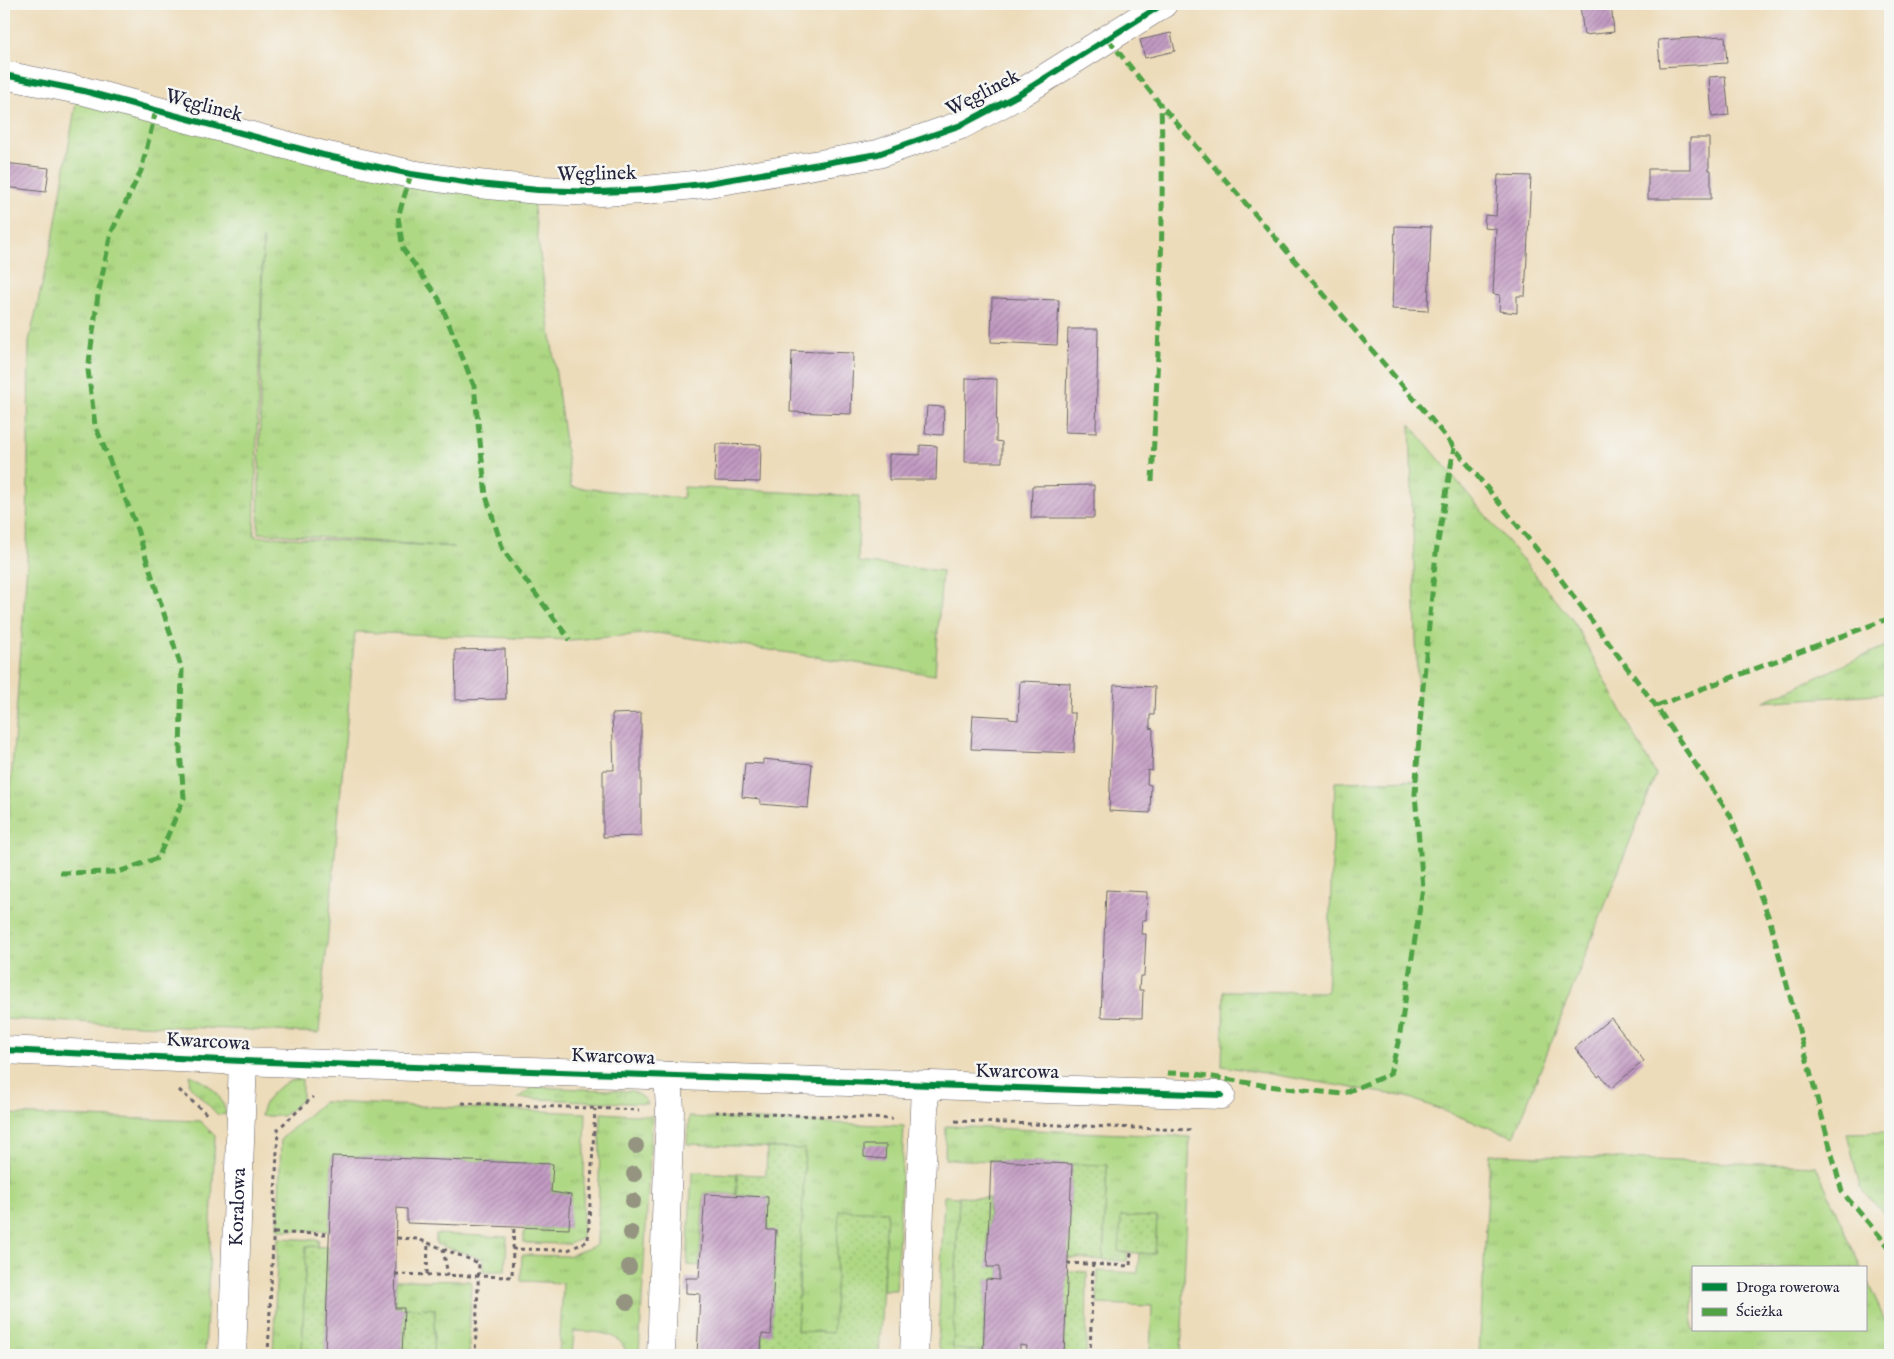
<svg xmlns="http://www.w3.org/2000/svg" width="1894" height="1359" viewBox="0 0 1894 1359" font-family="'IM FELL English',serif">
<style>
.grass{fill:url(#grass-tufts);stroke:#687d5f;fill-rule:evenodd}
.park{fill:url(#park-dots);stroke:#687d5f}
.building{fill:url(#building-hatch)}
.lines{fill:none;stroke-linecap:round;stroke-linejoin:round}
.minor-casing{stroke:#696367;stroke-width:29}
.path{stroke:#696367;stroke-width:3;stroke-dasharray:4 4;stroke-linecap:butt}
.minor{stroke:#fff;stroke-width:28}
.quiet{stroke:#50a245;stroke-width:5;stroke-dasharray:10 5;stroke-linecap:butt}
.cycleway-casing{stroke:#f6f6f2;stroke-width:9}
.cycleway{stroke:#00873e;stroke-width:6}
.tree{fill:#949480}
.labels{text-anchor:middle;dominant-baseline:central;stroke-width:5;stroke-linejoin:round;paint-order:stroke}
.street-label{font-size:20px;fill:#22223b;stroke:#f6f6f2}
</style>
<defs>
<pattern id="grass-tufts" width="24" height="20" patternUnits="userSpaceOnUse" patternTransform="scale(1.25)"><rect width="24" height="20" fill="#aed883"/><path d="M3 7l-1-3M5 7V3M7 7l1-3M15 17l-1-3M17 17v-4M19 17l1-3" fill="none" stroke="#95b972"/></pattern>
<pattern id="park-dots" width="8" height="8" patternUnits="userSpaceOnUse" patternTransform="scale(1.25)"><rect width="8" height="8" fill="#aed883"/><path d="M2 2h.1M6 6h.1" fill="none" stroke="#95b972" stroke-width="1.8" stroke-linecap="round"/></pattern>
<pattern id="building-hatch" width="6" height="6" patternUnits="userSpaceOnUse" patternTransform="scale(1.25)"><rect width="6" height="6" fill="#c29ac2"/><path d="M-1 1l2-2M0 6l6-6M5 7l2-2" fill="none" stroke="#9d7d9f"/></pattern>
</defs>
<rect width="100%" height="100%" fill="#f6f6f2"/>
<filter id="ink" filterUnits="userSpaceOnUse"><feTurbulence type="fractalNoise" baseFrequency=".02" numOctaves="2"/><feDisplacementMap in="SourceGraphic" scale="10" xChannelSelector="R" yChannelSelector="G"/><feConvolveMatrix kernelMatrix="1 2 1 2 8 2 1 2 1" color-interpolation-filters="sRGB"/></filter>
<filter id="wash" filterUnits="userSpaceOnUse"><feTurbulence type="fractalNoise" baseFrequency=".0096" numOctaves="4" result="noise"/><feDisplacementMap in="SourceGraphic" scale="20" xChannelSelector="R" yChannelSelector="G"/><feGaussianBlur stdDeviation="1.12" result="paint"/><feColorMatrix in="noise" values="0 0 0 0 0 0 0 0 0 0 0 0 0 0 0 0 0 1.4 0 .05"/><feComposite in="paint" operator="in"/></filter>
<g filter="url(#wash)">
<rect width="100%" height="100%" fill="#eddcba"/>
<g class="grass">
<path d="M76,102L533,202L571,487L683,498L684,487L859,496L858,562L942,571L935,675L657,633L570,640L355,632L319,1033L4,1019V825L8,824L27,564L29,341L54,233ZM263,238L258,533L454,547L254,536Z"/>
<path d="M1410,424L1574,622L1656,775L1514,1137L1407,1097L1222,1066L1224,991L1327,992L1335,782L1420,780Z"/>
<path d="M1890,644V693L1762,702Z"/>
<path d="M190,1075C208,1082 222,1094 226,1114L218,1115L189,1085Z"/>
<path d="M302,1079V1100L283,1116H261C264,1096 282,1080 302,1079Z"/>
<path d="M533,1087L632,1091L645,1099L648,1104L518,1098Z"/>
<path d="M323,1102L586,1113L582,1238L569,1244L524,1243V1228H569L570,1195L551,1192L552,1164L332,1156L330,1231L278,1230L281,1139Z"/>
<path d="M601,1113L652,1116L639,1355H627C622,1331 595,1332 574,1331L572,1355H559L563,1283L521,1281L522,1255L568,1256L597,1245Z"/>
<path d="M4,1114L200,1121L215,1136L205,1355H4Z"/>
<path d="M689,1117L904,1126L896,1290H883L886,1212L833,1333L797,1331L805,1149L687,1144Z"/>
<path d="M946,1126L1190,1137L1181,1355H1150L1152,1306L1097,1304L1098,1271L1138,1273L1139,1253L1155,1254L1157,1217L1120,1252H1127V1261L1103,1260L1107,1166L945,1159Z"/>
<path d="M1890,1132V1221L1860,1187L1847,1133Z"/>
<path d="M1490,1154L1816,1166L1861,1268H1693V1330H1865V1276L1890,1332V1355H1479Z"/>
<path d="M692,1172L737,1174L736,1194L704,1193L699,1266L687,1265Z"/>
<path d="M944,1196L959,1197L953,1348L983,1351V1355H944L938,1345Z"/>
<path d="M436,1234L507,1237L505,1271H483V1259L436,1244Z"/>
<path d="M278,1238L319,1240L318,1247L306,1246L302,1355H273Z"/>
<path d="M396,1280L471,1281L469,1355H433L435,1309L395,1308Z"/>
</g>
<g class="park">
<path d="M767,1148L805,1149L797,1331L833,1333L839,1210L887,1212L879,1355H761L762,1334H771L776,1231L767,1230L768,1197L736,1195L737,1174L766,1175Z"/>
<path d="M1072,1164L1107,1165L1103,1260L1067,1258Z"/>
<path d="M959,1197L989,1198L987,1267H999V1280L986,1279L983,1351L953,1349Z"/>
<path d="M1121,1216L1157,1217L1155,1254L1119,1252Z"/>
<path d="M306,1246L328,1247L325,1355H302Z"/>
<path d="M1066,1271L1087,1272L1086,1355H1064Z"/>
<path d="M404,1308L435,1309L433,1355H402Z"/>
</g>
<g id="blocks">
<g class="building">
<path d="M1599,4H1611L1614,32L1584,35L1580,6Z"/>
<path d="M1171,33L1175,51L1145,58L1140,40Z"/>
<path d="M1725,36L1727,63L1660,67L1658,40Z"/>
<path d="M1725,76L1729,115L1712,117L1709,77Z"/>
<path d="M1690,138H1709V170H1711V199H1648V169H1690Z"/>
<path d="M4,163L49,168L46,192L4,187Z"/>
<path d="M1498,175L1531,176L1525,296H1517V313L1499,311L1500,295L1493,294L1496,229L1484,228L1485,215L1496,216Z"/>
<path d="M1395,226L1431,227L1428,311L1392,309Z"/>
<path d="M992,298L1059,300L1057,345L991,342Z"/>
<path d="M1068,329H1098L1096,433L1065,432Z"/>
<path d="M792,351L853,353L851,414L790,412Z"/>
<path d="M966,378L997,379L996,441L1002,442V462H965Z"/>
<path d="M927,406L944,407L943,435L925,434Z"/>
<path d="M716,444L761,445L760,482L715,481Z"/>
<path d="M920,445L937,446L936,480H889V454L920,455Z"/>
<path d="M1094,485V518H1031L1032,486Z"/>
<path d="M505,649L506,699L456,700L455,650Z"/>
<path d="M1020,681L1070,683L1069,713H1075L1074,753L971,749L973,715L1009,717V719L1018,720Z"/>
<path d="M1114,685L1155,687L1154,715H1150V728L1153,729L1152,771L1148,770L1147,784L1151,785L1150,813L1109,811Z"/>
<path d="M641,713V836L603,837V770H614L612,714Z"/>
<path d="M763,759L812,764L808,808L760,804V799L742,797L745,763L763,764Z"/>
<path d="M1106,890L1147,892L1146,920H1142L1141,934H1146L1144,976H1140L1139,990H1143L1142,1018L1101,1017Z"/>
<path d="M1611,1018L1644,1061L1611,1088L1600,1075L1598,1077L1575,1048Z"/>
<path d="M864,1145H886L885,1159L864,1157Z"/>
<path d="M332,1156L553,1164L551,1192L571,1195L569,1229L407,1223V1209L397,1208L395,1308H404L402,1355H325Z"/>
<path d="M991,1161L1072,1164L1064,1355H1026L1027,1346L1020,1345V1355H983L986,1279L999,1280V1267H987Z"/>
<path d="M705,1194L768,1197L767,1230H776L771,1335L762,1334L761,1355H697L700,1294L686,1293V1278H699Z"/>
</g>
</g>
</g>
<g filter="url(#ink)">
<use href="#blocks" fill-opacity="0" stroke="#696367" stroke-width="1"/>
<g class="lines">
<g class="minor-casing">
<g id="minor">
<path d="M4,75L84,91L323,155L411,174L478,184L538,190L600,192L646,190L703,184L878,154L961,125L1018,95L1163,4"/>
<path d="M4,1050L243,1061L1221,1095"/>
<path id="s1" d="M232,1355L243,1061"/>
<path d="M661,1355L670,1110L668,1076"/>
<path d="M914,1355L925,1086"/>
</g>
</g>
<g class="path">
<path d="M179,1090L209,1116"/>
<path d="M462,1103L639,1110"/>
<path d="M715,1112L893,1119"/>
<path d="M955,1121L1189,1130V1125"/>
<path d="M274,1233L329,1234"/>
<path d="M397,1238L418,1239L479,1263L475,1355"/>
<path d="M443,1249L448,1275"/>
<path d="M513,1249L514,1228"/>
<path d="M1067,1263L1130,1266L1131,1253"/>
<path d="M395,1274L512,1277L513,1249L568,1250L588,1241L595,1109"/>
<path d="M427,1274L428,1243"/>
<path d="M268,1355L278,1129L313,1097"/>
<path d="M1090,1355L1093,1264"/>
</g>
<use href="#minor" class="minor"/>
<g class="quiet">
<path d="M1108,39L1161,105L1427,414L1556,573L1656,706L1730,815L1770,921L1842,1192L1890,1248"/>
<path d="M411,174L398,217L403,249L439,299L474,386L486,496L503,550L570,640"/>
<path d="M1152,481C1158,355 1165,230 1161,105"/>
<path d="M1656,706L1890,618"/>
<path d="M60,873L118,872L158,858L184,798L180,752L182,670L134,520L95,425L88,370L98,295L111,233L141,171L156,110"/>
<path d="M1167,1073L1195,1074L1268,1086L1342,1094L1390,1074L1399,1039L1423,888L1415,794L1422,697L1436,553L1454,448"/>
</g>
<g class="cycleway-casing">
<g id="cycleway">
<path d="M4,75L84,91L323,155L411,174L478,184L538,190L600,192L646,190L703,184L878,154L961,125L1018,95L1163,4"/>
<path d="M4,1050L243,1061L1221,1095"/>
</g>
</g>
<use href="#cycleway" class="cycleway"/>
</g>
<g class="tree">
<circle cx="636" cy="1146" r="8"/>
<circle cx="634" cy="1174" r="8"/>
<circle cx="633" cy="1201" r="8"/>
<circle cx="631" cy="1233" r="8"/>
<circle cx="629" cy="1267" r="8"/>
<circle cx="627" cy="1302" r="8"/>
</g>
</g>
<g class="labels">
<g class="street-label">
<text transform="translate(983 93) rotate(-27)">Węglinek</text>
<text transform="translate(204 106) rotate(15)">Węglinek</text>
<text transform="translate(597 174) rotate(-1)">Węglinek</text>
<text transform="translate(208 1042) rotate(3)">Kwarcowa</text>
<text transform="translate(613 1057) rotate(2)">Kwarcowa</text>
<text transform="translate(1017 1072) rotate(1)">Kwarcowa</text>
<text stroke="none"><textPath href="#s1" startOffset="148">Koralowa</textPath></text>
</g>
</g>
<rect width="1894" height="1359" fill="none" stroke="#f6f6f2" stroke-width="20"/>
<rect x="1692" y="1266" width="175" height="65" fill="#f6f6f2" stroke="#a1a1a9"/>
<rect x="1702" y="1283" width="25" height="8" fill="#00873e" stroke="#a1a1a9"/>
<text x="1736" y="1292" font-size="15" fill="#22223b">Droga rowerowa</text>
<rect x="1702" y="1308" width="25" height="8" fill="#50a245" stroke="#a1a1a9"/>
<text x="1736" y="1316" font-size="15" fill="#22223b">Ścieżka</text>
</svg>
